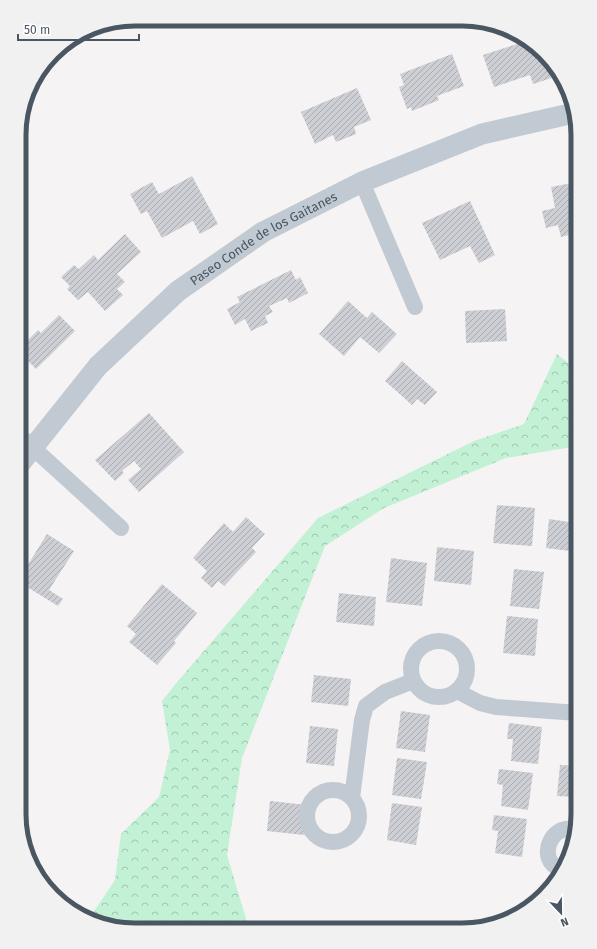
<svg xmlns="http://www.w3.org/2000/svg" width="597" height="949" viewBox="0 0 597 949" font-family="'Fira Sans',sans-serif">
<style>
.forest{fill:url(#forest-crowns)}
.building{fill:url(#building-hatch)}
.lines{fill:none;stroke-linecap:round;stroke-linejoin:round}
.minor{stroke:#c1cad2;stroke-width:16}
.tertiary{stroke:#c1cad2;stroke-width:21}
.labels{text-anchor:middle;dominant-baseline:central;stroke-width:3;stroke-linejoin:round;paint-order:stroke}
.street-label{font-size:13px;fill:#4a5661;stroke:#fff}
.rim{fill:none;stroke:#4a5661;stroke-width:5}
</style>
<defs>
<pattern id="forest-crowns" width="20" height="18" patternUnits="userSpaceOnUse"><rect width="20" height="18" fill="#c3f1d5"/><path d="M2 6a3 3 0 1 1 6 0M12 15a3 3 0 1 1 6 0" fill="none" stroke="#a0c6b0"/></pattern>
<pattern id="building-hatch" width="6" height="6" patternUnits="userSpaceOnUse"><rect width="6" height="6" fill="#cdcfd5"/><path d="M-1 1l2-2M0 6l6-6M5 7l2-2" fill="none" stroke="#a8abb0"/></pattern>
</defs>
<rect width="100%" height="100%" fill="#f5f3f3"/>
<path class="forest" d="M557,354L578,371V446L506,458L384,508L325,546L242,758L227,855L249,929H120L87,915L95,910L115,880L121,834L159,797L170,750L162,701L178,681L318,518L474,441L524,424Z"/>
<g class="building">
<path d="M518,36L533,43L553,69L555,77L533,84L530,75L494,87L483,55L520,43Z"/>
<path d="M452,54L464,86L437,96L439,100L412,111L411,107L407,109L399,87L404,85L400,74Z"/>
<path d="M357,88L371,120L354,127L356,134L336,142L333,135L315,144L301,112Z"/>
<path d="M192,176L218,224L200,234L193,221L162,238L147,211L141,214L130,194L152,182L159,194Z"/>
<path d="M578,182V233L561,237L558,225L546,228L542,211L555,208L551,187Z"/>
<path d="M470,201L495,255L479,263L470,246L440,260L422,223Z"/>
<path d="M125,234L141,252L117,274L125,282L117,289L123,295L105,311L88,292L78,300L67,289L70,286L61,277L74,265L79,269L94,255L98,260Z"/>
<path d="M291,270L296,280L300,277L308,293L289,303L287,298L269,306L273,312L265,316L268,323L251,331L245,319L235,325L227,309L240,302L237,297Z"/>
<path d="M348,301L367,318L372,312L397,334L379,353L360,337L344,356L319,334Z"/>
<path d="M505,309L507,341L466,343L465,311Z"/>
<path d="M59,315L75,331L36,369L20,353V348L38,330L41,333Z"/>
<path d="M402,361L437,392L425,405L417,399L412,405L385,381Z"/>
<path d="M149,413L184,452L139,492L128,480L141,469L134,461L122,471L124,473L115,481L95,460Z"/>
<path d="M497,505L535,508L532,546L493,543Z"/>
<path d="M570,515L578,516V552L546,548L549,519L569,522Z"/>
<path d="M246,517L265,534L252,548L256,552L224,586L218,581L212,588L201,578L207,571L193,558L224,523L233,532Z"/>
<path d="M47,534L74,551L49,590L63,599L58,606L19,582V579Z"/>
<path d="M437,547L474,551L471,585L434,581Z"/>
<path d="M391,558L427,563L422,606L386,602Z"/>
<path d="M514,569L544,572L539,609L510,606Z"/>
<path d="M162,584L197,613L174,641L176,643L157,665L129,642L136,634L127,626Z"/>
<path d="M339,593L376,597L374,626L336,622Z"/>
<path d="M507,616L538,619L535,656L503,653Z"/>
<path d="M314,675L351,679L348,706L311,702Z"/>
<path d="M401,711L430,715L425,752L396,748Z"/>
<path d="M509,723L542,727L538,764L511,761L513,739H507Z"/>
<path d="M310,726L338,729L334,766L306,763Z"/>
<path d="M397,758L427,762L421,799L392,795Z"/>
<path d="M560,765L578,766V797L557,796Z"/>
<path d="M499,769L533,773L528,810L501,806L503,785L497,784Z"/>
<path d="M270,801L307,805L304,835L267,831Z"/>
<path d="M392,803L422,807L416,845L387,840Z"/>
<path d="M494,815L527,819L522,857L495,853L498,831L492,830Z"/>
</g>
<g class="lines">
<g class="minor">
<path d="M362,182L415,307"/>
<path d="M20,436L121,528"/>
<circle cx="439" cy="669" r="28"/>
<path d="M457,691L480,703L496,707L578,713"/>
<circle cx="333" cy="816" r="26"/>
<path d="M352,798L362,720L366,706L385,692L413,681"/>
<path d="M560,869C536,860 551,822 575,830"/>
</g>
<path class="tertiary" id="s1" d="M19,465L98,366L178,291L263,232L362,182L482,134L574,113"/>
</g>
<g class="labels">
<g class="street-label">
<text stroke="none"><textPath href="#s1" startOffset="337">Paseo Conde de los Gaitanes</textPath></text>
</g>
</g>
<path d="M0 0H597V949H0ZM135 26H462A109 109 0 0 1 571 135V814A109 109 0 0 1 462 923H135A109 109 0 0 1 26 814V135A109 109 0 0 1 135 26Z" fill="#f1f1f2" fill-rule="evenodd"/>
<path class="rim" d="M135 26H462A109 109 0 0 1 571 135V814A109 109 0 0 1 462 923H135A109 109 0 0 1 26 814V135A109 109 0 0 1 135 26Z"/>
<g transform="translate(561 913) rotate(158)" stroke="#ffffff" stroke-width="3" paint-order="stroke">
<path d="M0-3L7 15L0 10L-7 15Z" fill="#4a5661"/>
<text y="-6" font-size="11" font-weight="bold" text-anchor="middle" fill="#4a5661">N</text>
</g>
<path d="M18 34v6h121v-6" fill="none" stroke="#4a5661" stroke-width="2"/>
<text x="24" y="34" font-size="12" fill="#4a5661" stroke="#ffffff" stroke-width="3" paint-order="stroke">50 m</text>
</svg>
